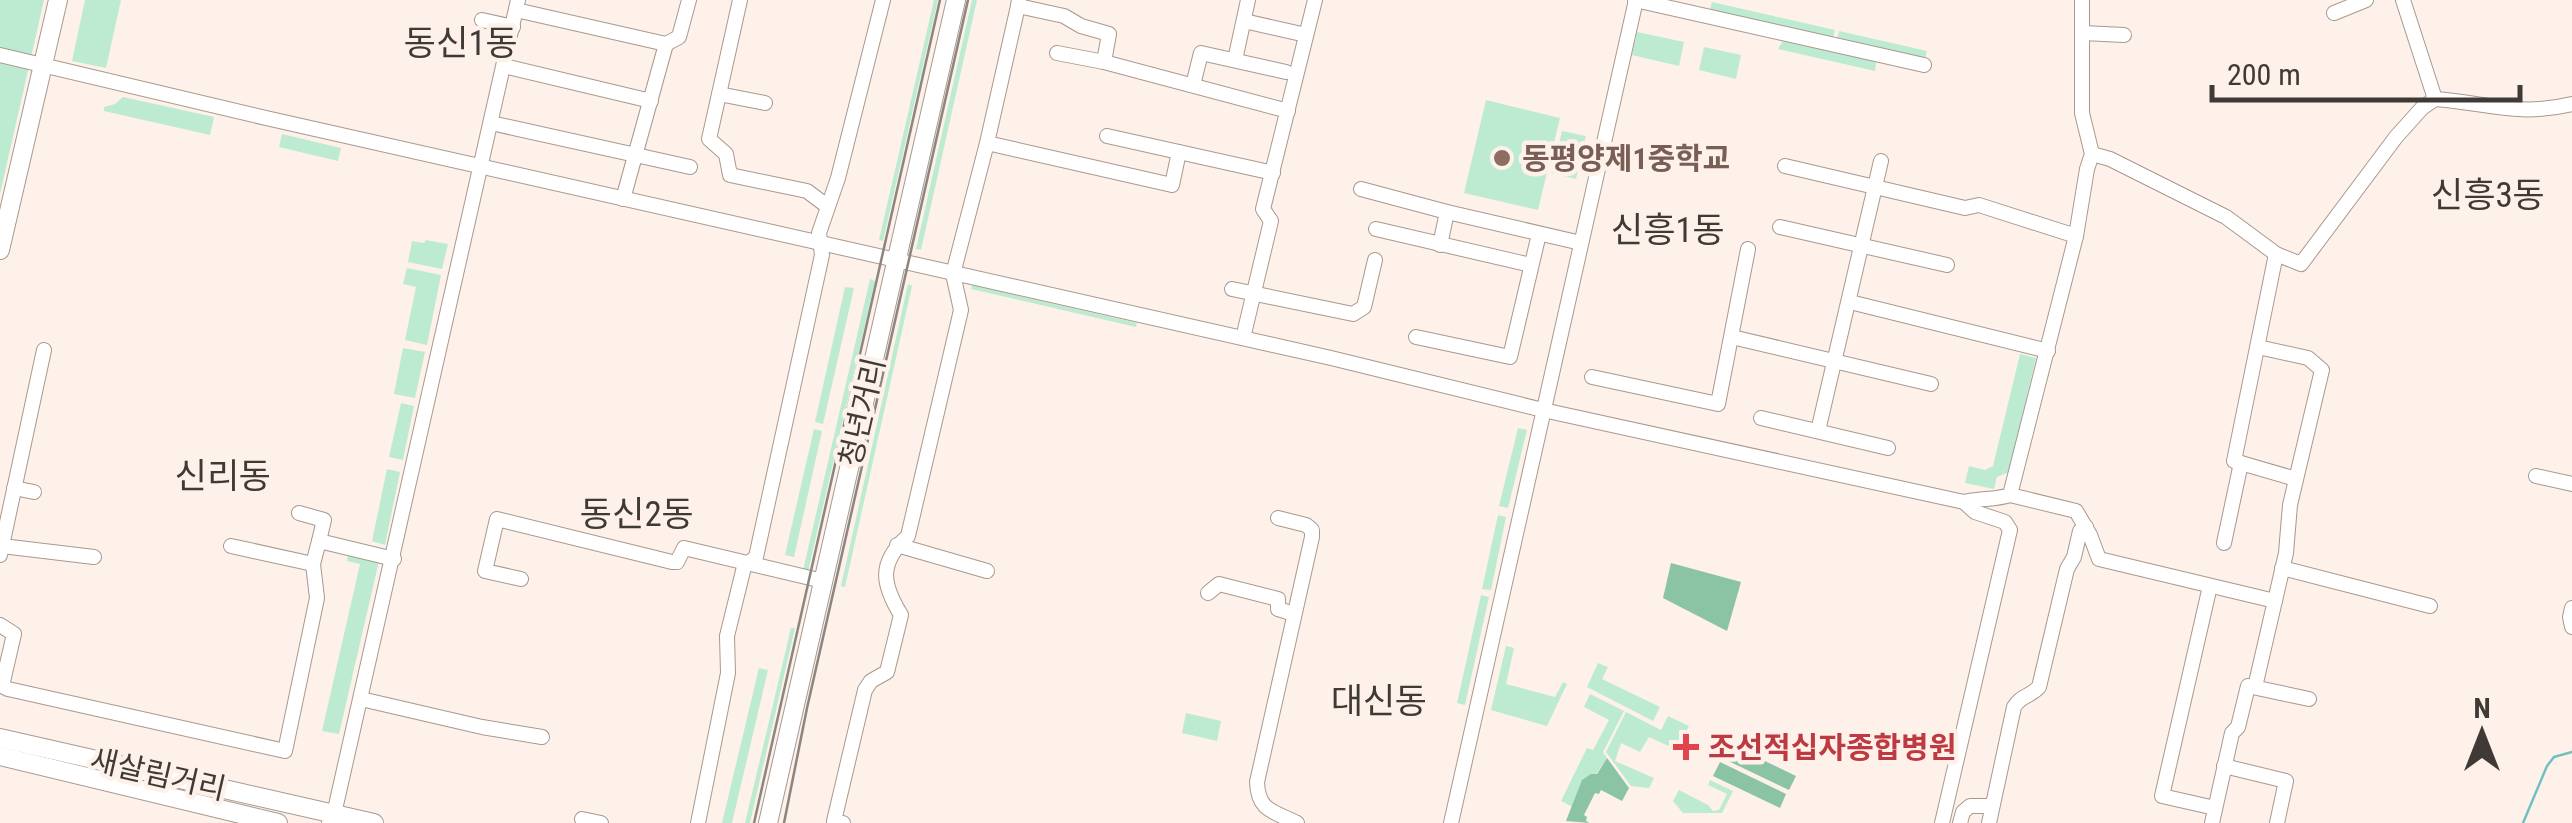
<svg xmlns="http://www.w3.org/2000/svg" width="2572" height="823" viewBox="0 0 2572 823" font-family="'Roboto Condensed','Noto Sans KR',sans-serif">
<style>
.green{fill:#bdebd1}
.forest{fill:#8ac4a4}
.lines{fill:none;stroke-linecap:round;stroke-linejoin:round}
.stream{stroke:#72bfc0;stroke-width:2.5}
.minor-casing{stroke:#a79990;stroke-width:16}
.major-casing{stroke:#a79990;stroke-width:20}
.minor{stroke:#fff;stroke-width:14}
.major{stroke:#fff;stroke-width:18}
.tram{stroke:#8d857f;stroke-width:2.5}
.education-dot{fill:#8d6e63;stroke:#fdf1e9;stroke-width:4}
.health-dot{fill:#e0444e;stroke:#fdf1e9;stroke-width:4}
.labels{text-anchor:middle;dominant-baseline:central;stroke-width:9;stroke-linejoin:round;paint-order:stroke}
.education-label{font-size:30px;font-weight:bold;fill:#785e54;stroke:#fdf1e9;text-anchor:start}
.street-label{font-size:30px;fill:#403a36;stroke:#fdf1e9}
.health-label{font-size:30px;font-weight:bold;fill:#be3a42;stroke:#fdf1e9;text-anchor:start}
.quarter-label{font-size:35px;fill:#403a36;stroke:#fdf1e9}
</style>
<rect width="100%" height="100%" fill="#fdf1e9"/>
<g class="green">
<path d="M0,0H44L0,194Z"/>
<path d="M85,0H121L106,68L72,61Z"/>
<path d="M934,0H938L883,241L879,240Z"/>
<path d="M972,0H977L921,250L916,249Z"/>
<path d="M1712,2L1835,30L1833,38L1710,10Z"/>
<path d="M1839,31L1927,51L1925,59L1837,39Z"/>
<path d="M1637,32L1684,42L1679,66L1632,55Z"/>
<path d="M1783,41L1874,61L1876,63L1875,71L1778,49Z"/>
<path d="M1704,47L1741,55L1736,79L1699,70Z"/>
<path d="M123,97L214,117L210,135L104,111V107L115,104Z"/>
<path d="M1486,100L1560,118L1538,210L1464,193Z"/>
<path d="M1562,131L1586,136L1576,179L1552,173Z"/>
<path d="M282,134L341,148L338,161L279,147Z"/>
<path d="M426,240L448,244L442,269L408,262L412,241L424,243Z"/>
<path d="M407,268L441,275L427,345L405,340L416,287L403,284Z"/>
<path d="M870,279L875,281L807,576L802,575Z"/>
<path d="M908,284L912,286L845,587L841,586Z"/>
<path d="M972,285L1137,323L1136,327L971,289Z"/>
<path d="M845,287L854,288L823,424L815,422Z"/>
<path d="M403,348L425,352L415,398L394,394Z"/>
<path d="M2020,354L2036,358L2009,472L1997,477L1994,489L1965,483L1969,466L1985,470L1993,466Z"/>
<path d="M401,403L414,406L403,460L389,457Z"/>
<path d="M1518,428L1527,430L1508,508L1499,506Z"/>
<path d="M814,429L822,431L794,557L785,555Z"/>
<path d="M387,469L400,472L385,545L372,541Z"/>
<path d="M1498,515L1506,517L1491,590L1482,589Z"/>
<path d="M348,554L379,561L339,734L322,731L360,564L347,561Z"/>
<path d="M1481,595L1489,597L1465,705L1457,703Z"/>
<path d="M791,628H795L750,823H745Z"/>
<path d="M1506,646L1514,648L1506,684L1555,697L1563,682L1567,684L1547,726L1491,710Z"/>
<path d="M1598,663L1608,667L1602,679L1660,707L1653,721L1587,687Z"/>
<path d="M759,668L768,670L732,823H722Z"/>
<path d="M1590,694L1624,711L1603,752L1607,758L1596,774L1582,780L1573,807L1561,801L1587,748L1593,750L1609,720L1584,707Z"/>
<path d="M1626,712L1661,730L1668,716L1689,726L1677,750L1649,737L1640,752L1621,743L1615,761L1654,778L1649,788L1631,786L1606,752Z"/>
<path d="M1186,713L1221,721L1217,741L1182,733Z"/>
<path d="M1710,780L1733,791L1722,813H1683L1673,801L1679,790L1708,805L1713,811L1719,810L1727,794L1708,785Z"/>
</g>
<g class="forest">
<path d="M1671,563L1741,582L1727,631L1663,598Z"/>
<path d="M1736,747L1796,776L1789,790L1722,758L1726,750L1733,753Z"/>
<path d="M1607,758L1629,788L1622,801L1601,790L1599,794L1595,793L1584,815L1587,817L1586,821L1590,823L1566,821L1582,780L1591,774H1597Z"/>
<path d="M1720,762L1786,794L1780,808L1713,776Z"/>
</g>
<g class="lines">
<path class="stream" d="M2523,823L2547,766L2554,757L2572,752"/>
<g class="minor-casing">
<g id="minor">
<path d="M740,0L709,139L726,154L730,175L807,191L827,206"/>
<path d="M1019,0L1018,6L1064,16L1081,26L1109,34L1104,62"/>
<path d="M1635,0L1924,65"/>
<path d="M2403,0L2435,99"/>
<path d="M516,10L666,44L679,37L689,0"/>
<path d="M2334,13L2366,0"/>
<path d="M482,20L513,27"/>
<path d="M1244,21L1306,35"/>
<path d="M2083,33L2124,35"/>
<path d="M1057,53L1104,62L1288,111"/>
<path d="M0,55L266,118L1331,358L1543,410L1964,502C1980,498 1996,500 2010,495L2076,236L2087,169L2092,154L2082,113V0"/>
<path d="M1235,60L1248,0"/>
<path d="M504,66L651,101"/>
<path d="M1193,85L1201,53L1286,72"/>
<path d="M719,94L765,103"/>
<path d="M491,123L690,167"/>
<path d="M1107,136L1273,173"/>
<path d="M987,143L1018,6"/>
<path d="M2092,154L2110,159L2226,217L2276,254L2301,264L2396,137L2422,108L2435,99C2488,103 2517,117 2572,104"/>
<path d="M1785,166L1965,208L1979,205L2076,236"/>
<path d="M1361,189L1447,212L1581,243"/>
<path d="M623,199L666,44"/>
<path d="M1780,227L1947,265"/>
<path d="M1376,229L1531,265"/>
<path d="M1440,245L1447,212"/>
<path d="M2276,254L2234,461L2296,479"/>
<path d="M1232,289L1353,314L1364,307L1375,260"/>
<path d="M1850,302L2048,351"/>
<path d="M1416,337L1510,357L1539,234"/>
<path d="M1732,337L1931,384"/>
<path d="M1243,338L1271,221L1263,209L1315,0"/>
<path d="M1592,377L1718,404L1748,249"/>
<path d="M1761,418L1888,448"/>
<path d="M1818,431L1881,161"/>
<path d="M2536,476L2572,484"/>
<path d="M14,488L34,492"/>
<path d="M2010,495L2076,511L2090,535L2099,559L2275,601"/>
<path d="M299,513L324,520L319,541"/>
<path d="M1278,518L1306,525L1312,530V537L1257,782C1258,811 1273,811 1297,823"/>
<path d="M2224,543L2241,463"/>
<path d="M897,545L987,571"/>
<path d="M2,546L94,557"/>
<path d="M231,546L313,564L319,541L394,559"/>
<path d="M0,555L44,350"/>
<path d="M2282,568L2430,606"/>
<path d="M521,579L485,571L497,519L672,562H677L684,548L823,581"/>
<path d="M2210,586L2162,796L2215,808"/>
<path d="M1208,593L1219,584L1278,599V609L1294,614"/>
<path d="M2572,608L2570,617L2572,627"/>
<path d="M0,625L14,634L2,686L8,689L285,751L317,598L313,564"/>
<path d="M2255,687L2286,553L2290,505L2322,370L2308,358L2258,347"/>
<path d="M361,699L482,727L542,737"/>
<path d="M2224,766L2286,781L2277,823"/>
<path d="M582,819L601,823"/>
<path d="M329,823L334,814L518,0"/>
<path d="M698,823L728,673L727,636L744,567L756,557L822,255L819,233L838,178L883,0"/>
<path d="M843,823L834,821L865,690L871,681L887,672L901,615C882,584 878,563 908,536L958,323L961,310L953,274L987,143L1172,185L1179,152"/>
<path d="M1451,823L1636,0"/>
<path d="M1942,823L2010,530L2005,522L1975,512L1964,502"/>
<path d="M1960,823L1963,812L1970,806H1991"/>
<path d="M1989,823L2014,707C2021,695 2030,697 2039,687L2067,569L2074,557L2080,531L2086,527"/>
<path d="M2212,823L2232,733L2238,727L2248,686L2309,699"/>
</g>
</g>
<g class="major-casing">
<g id="major">
<path d="M0,250L58,0"/>
<path d="M0,738L374,823"/>
<path d="M0,756L278,823"/>
<path d="M768,823L956,0"/>
</g>
</g>
<use href="#minor" class="minor"/>
<use href="#major" class="major"/>
<g class="tram">
<path d="M754,823L940,0"/>
<path d="M784,823L807,708L968,0"/>
</g>
</g>
<circle class="education-dot" cx="1502" cy="158" r="10"/>
<path class="health-dot" d="M1681 732h10v10h10v10h-10v10h-10v-10h-10v-10h10z"/>
<g class="labels">
<g class="education-label">
<text x="1522" y="158">동평양제1중학교</text>
</g>
<g class="street-label">
<text transform="translate(862 412) rotate(-77)">청년거리</text>
<text transform="translate(158 774) rotate(13)">새살림거리</text>
</g>
<g class="health-label">
<text x="1708" y="747">조선적십자종합병원</text>
</g>
<g class="quarter-label">
<text x="461" y="43">동신1동</text>
<text x="2488" y="195">신흥3동</text>
<text x="1668" y="230">신흥1동</text>
<text x="223" y="476">신리동</text>
<text x="637" y="514">동신2동</text>
<text x="1379" y="701">대신동</text>
</g>
</g>
<g transform="translate(2482 733)" stroke="#fdf1e9" stroke-width="8" paint-order="stroke">
<path d="M0-8L18 38L0 25L-18 38Z" fill="#403a36"/>
<text y="-15" font-size="28" font-weight="bold" text-anchor="middle" fill="#403a36">N</text>
</g>
<path d="M2212 85v15h308v-15" fill="none" stroke="#403a36" stroke-width="5"/>
<text x="2227" y="85" font-size="30" fill="#403a36" stroke="#fdf1e9" stroke-width="8" paint-order="stroke">200 m</text>
</svg>
